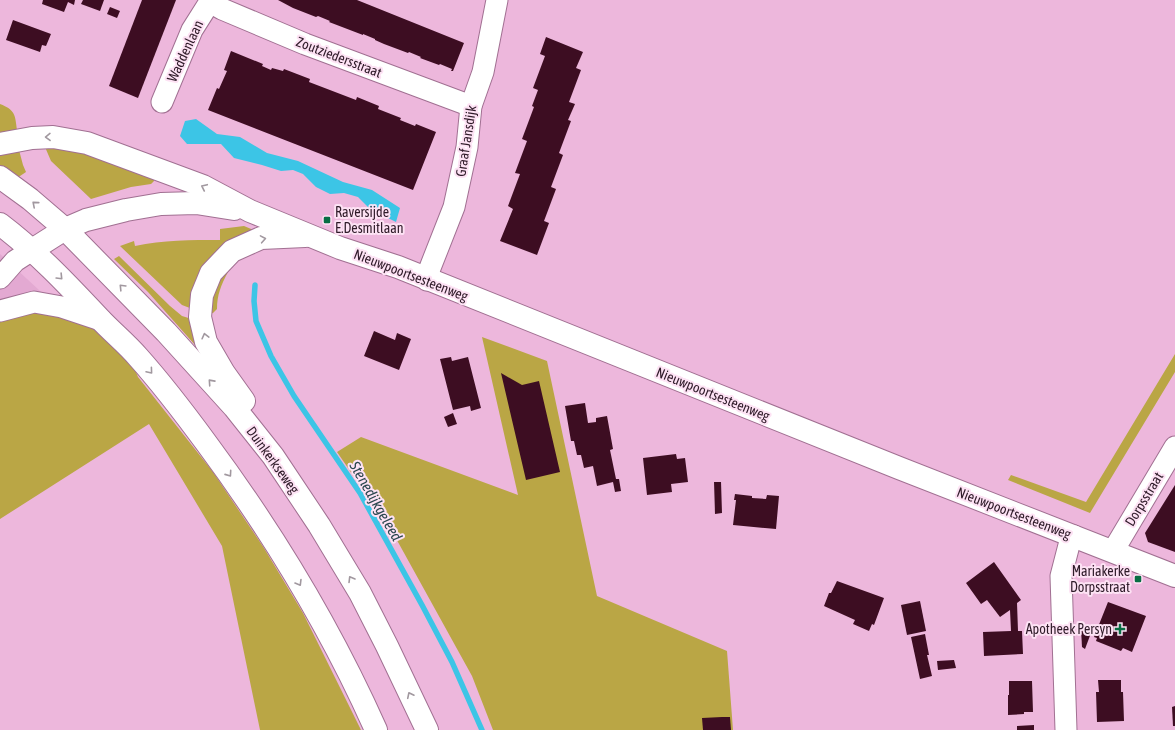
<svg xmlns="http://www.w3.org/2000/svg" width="1175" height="730" viewBox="0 0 1175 730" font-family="'Asap Condensed',sans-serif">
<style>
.built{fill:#e3a9d2}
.green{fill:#baa645}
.water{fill:#3cc5e6}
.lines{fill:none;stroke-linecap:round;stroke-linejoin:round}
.stream{stroke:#3cc5e6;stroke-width:5.5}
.building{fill:#3d0d22}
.street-casing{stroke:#a17092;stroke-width:23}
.secondary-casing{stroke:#a17092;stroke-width:24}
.street{stroke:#fff;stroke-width:21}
.secondary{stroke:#fff;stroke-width:22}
.oneway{stroke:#a1989f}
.poi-dot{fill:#076d43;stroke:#fde2f4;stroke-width:1.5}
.labels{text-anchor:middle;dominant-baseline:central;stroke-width:4;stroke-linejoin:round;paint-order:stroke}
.street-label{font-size:14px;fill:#2f1b29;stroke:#fde2f4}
.poi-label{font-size:14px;fill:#2f1b29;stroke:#fde2f4;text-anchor:end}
.water-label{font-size:15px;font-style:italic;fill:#2c4850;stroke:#fde2f4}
</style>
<rect width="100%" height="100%" fill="#edb7dc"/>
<path class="built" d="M0,254L66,315L0,321Z"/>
<g class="green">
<path d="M0,104C15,110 15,114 17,130L0,134Z"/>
<path d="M45,147L81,149L154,177V181L151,184L131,187L91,199L51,161Z"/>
<path d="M19,150L23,165L26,172L17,178L0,165V154Z"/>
<path d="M244,226L256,231L195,310L182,305L120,246L134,241L135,246C163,240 191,240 220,240V229Z"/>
<path d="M119,256L170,306L182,316L195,320L198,346L195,345L148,292L114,259Z"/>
<path d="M223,268L228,272C221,285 217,295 217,309L213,313L209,314L210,297Z"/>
<path d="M31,313L66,315L91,324L130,357L138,377L213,472L264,548L303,613L361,730H260L222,546L149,424L0,519V321Z"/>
<path d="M482,337L547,361L597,596L727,651L733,730H493L472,676L393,533L337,452L361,437L518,495Z"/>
<path d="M1175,354V372L1090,513L1008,480L1011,475L1086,502Z"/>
</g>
<path class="water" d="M196,119L217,134L240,137L267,153L298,161L343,182L372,190L400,208L396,222L370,209L358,197L344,193L330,194L316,187L303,174L293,170L281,171L262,165L234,158L221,144H187L180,136L185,121Z"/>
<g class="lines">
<path class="stream" d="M255,285L254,301L256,321L271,356L294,396L360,493L422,605L452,662L482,730"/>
</g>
<g class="building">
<path d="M43,0H75L74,5L68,2L64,12L42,4Z"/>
<path d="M83,0H104L100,11L81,4Z"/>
<path d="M142,0H176L138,98L109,86Z"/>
<path d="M278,0H357L464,43L453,71H451L452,69L440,64L439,65L420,58L421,57L409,52L408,53L384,44L375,40V39L363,34V35L329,22L330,21L318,16L316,17L293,8Z"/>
<path d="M110,7L120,11L117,18L107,14Z"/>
<path d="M13,20L51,34L46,46L42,45L40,52L6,40Z"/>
<path d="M546,37L583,52L576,68L581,70L569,102L575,104L568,120L571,121L559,153L563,155L551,187L556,189L544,221L549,223L537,255L500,241L513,209L508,206L520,174L515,173L527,141L522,139L534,107L532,106L538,90L533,88L545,56L540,54Z"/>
<path d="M231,51L263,64L262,66L271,70L272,68L283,71L284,69L310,79L309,82L356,100L357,97L379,106L378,109L401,118L400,120L415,126L416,124L436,132L413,190L208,110L217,88L219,89L227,71L224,70Z"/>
<path d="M374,331L395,340L397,333L411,339L399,370L364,356Z"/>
<path d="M451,357L452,361L468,357L481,408L471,411L470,406L453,410L440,359Z"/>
<path d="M501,373L522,385L539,381L560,472L526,480Z"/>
<path d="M585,403L588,423L596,422V418L607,416L613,449L610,450L616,479H619L621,491L615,492L613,482L597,486L593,466L584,468L581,455H577L574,441H571L565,406Z"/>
<path d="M453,413L457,424L448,427L444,417Z"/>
<path d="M676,454L677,459L685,458L688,482L671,484L672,492L647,495L643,458Z"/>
<path d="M714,482H721L722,513L715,514Z"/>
<path d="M1175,485V552L1148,542L1145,533Z"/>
<path d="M735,494L752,496V498L766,499L767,495L779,496L776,529L733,525L736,500H734Z"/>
<path d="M994,562L1021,600L1017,603L1018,631H1022L1023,654L984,656L983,632L1011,631L1010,610L1000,617L987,600L981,604L966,583Z"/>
<path d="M837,581L884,598L874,625L872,624L869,631L853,624L855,620L824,606L829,593H831Z"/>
<path d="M920,601L926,631L907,635L901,605Z"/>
<path d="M1108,602L1146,616L1132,652L1123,648L1121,651L1096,641L1097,638L1094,637Z"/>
<path d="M1081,629L1091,633L1085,649L1082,647Z"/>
<path d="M925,634L929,655H927L932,676L920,679L911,637Z"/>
<path d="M954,660L956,668L938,670L937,661Z"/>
<path d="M1098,680H1121V692H1123L1124,721L1097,722L1096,692H1099Z"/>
<path d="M1009,681H1032L1033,712H1024V714L1008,715V695H1009Z"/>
<path d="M1175,706V726H1173L1172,707Z"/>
<path d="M722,717H730L731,730H703L702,718Z"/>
<path d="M1034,725V730H1017V726Z"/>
</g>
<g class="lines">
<g class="street-casing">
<g id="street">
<path d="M210,2L222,9L305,44L471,106"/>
<path d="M162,102L192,30L211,0"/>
<path d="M0,278L15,261L32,250"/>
<path d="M427,280L430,268L454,207L467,147L471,106L483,72L497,0"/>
<path d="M0,311L34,302L62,307L101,320"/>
<path d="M1113,551L1175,447"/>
<path d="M1066,730L1061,576L1069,545L1074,536"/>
</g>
</g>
<g class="secondary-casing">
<g id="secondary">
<path d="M0,144L32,138L53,137L87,143L203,186L250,211L340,248L398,267L899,468L1175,576"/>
<path d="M0,177L30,199L65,229L166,332L234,407L273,456L319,525L360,593L387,646L427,730"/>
<path d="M0,224C37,252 68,285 99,318C112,332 126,343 138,357C163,385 185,414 207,444C273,533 331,629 376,730"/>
<path d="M32,250L65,229L86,220L126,210L161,204L196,203L234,209"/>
<path d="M244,401L224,373L206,342L200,317L202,295L211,273L232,251L261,238L305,236"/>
</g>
</g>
<use href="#street" class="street"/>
<use href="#secondary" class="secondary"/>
</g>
<defs><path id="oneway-chevron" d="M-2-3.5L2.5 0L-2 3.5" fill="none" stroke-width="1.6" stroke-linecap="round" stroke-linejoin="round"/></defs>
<g class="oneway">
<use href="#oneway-chevron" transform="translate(48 137) rotate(179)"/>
<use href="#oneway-chevron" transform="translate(204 187) rotate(-155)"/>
<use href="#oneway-chevron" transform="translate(35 204) rotate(-139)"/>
<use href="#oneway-chevron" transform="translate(263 239) rotate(-10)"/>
<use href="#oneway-chevron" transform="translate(60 277) rotate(46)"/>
<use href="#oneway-chevron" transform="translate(122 287) rotate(-134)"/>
<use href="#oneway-chevron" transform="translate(205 336) rotate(-104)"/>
<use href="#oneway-chevron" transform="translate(150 371) rotate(50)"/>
<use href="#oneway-chevron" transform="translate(211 382) rotate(-132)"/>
<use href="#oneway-chevron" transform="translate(229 474) rotate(55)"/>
<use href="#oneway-chevron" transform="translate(351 579) rotate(-121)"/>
<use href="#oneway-chevron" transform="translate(299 583) rotate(59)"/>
<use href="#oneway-chevron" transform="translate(410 695) rotate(-116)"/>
</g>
<g class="poi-dot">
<rect x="323" y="216" width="8" height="8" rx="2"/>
<rect x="1134" y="575" width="8" height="8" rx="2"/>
<path d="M1118 623h4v4h4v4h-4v4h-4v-4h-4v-4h4z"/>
</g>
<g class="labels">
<g class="street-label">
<text transform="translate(185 51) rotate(-65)">Waddenlaan</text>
<text transform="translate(339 57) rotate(21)">Zoutziedersstraat</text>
<text transform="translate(466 141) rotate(-81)">Graaf Jansdijk</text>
<text transform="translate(411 275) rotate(21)">Nieuwpoortsesteenweg</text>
<text transform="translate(713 394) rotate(22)">Nieuwpoortsesteenweg</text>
<text transform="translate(273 460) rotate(54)">Duinkerkseweg</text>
<text transform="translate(1144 499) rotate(-59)">Dorpsstraat</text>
<text transform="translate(1014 513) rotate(21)">Nieuwpoortsesteenweg</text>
</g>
<g class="poi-label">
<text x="335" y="212" text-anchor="start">Raversijde<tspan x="335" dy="16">E.Desmitlaan</tspan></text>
<text x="1130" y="571">Mariakerke<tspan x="1130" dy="16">Dorpsstraat</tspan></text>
<text x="1112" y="629">Apotheek Persyn</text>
</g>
<g class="water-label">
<text transform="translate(376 501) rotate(60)">Stenedijkgeleed</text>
</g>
</g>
</svg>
